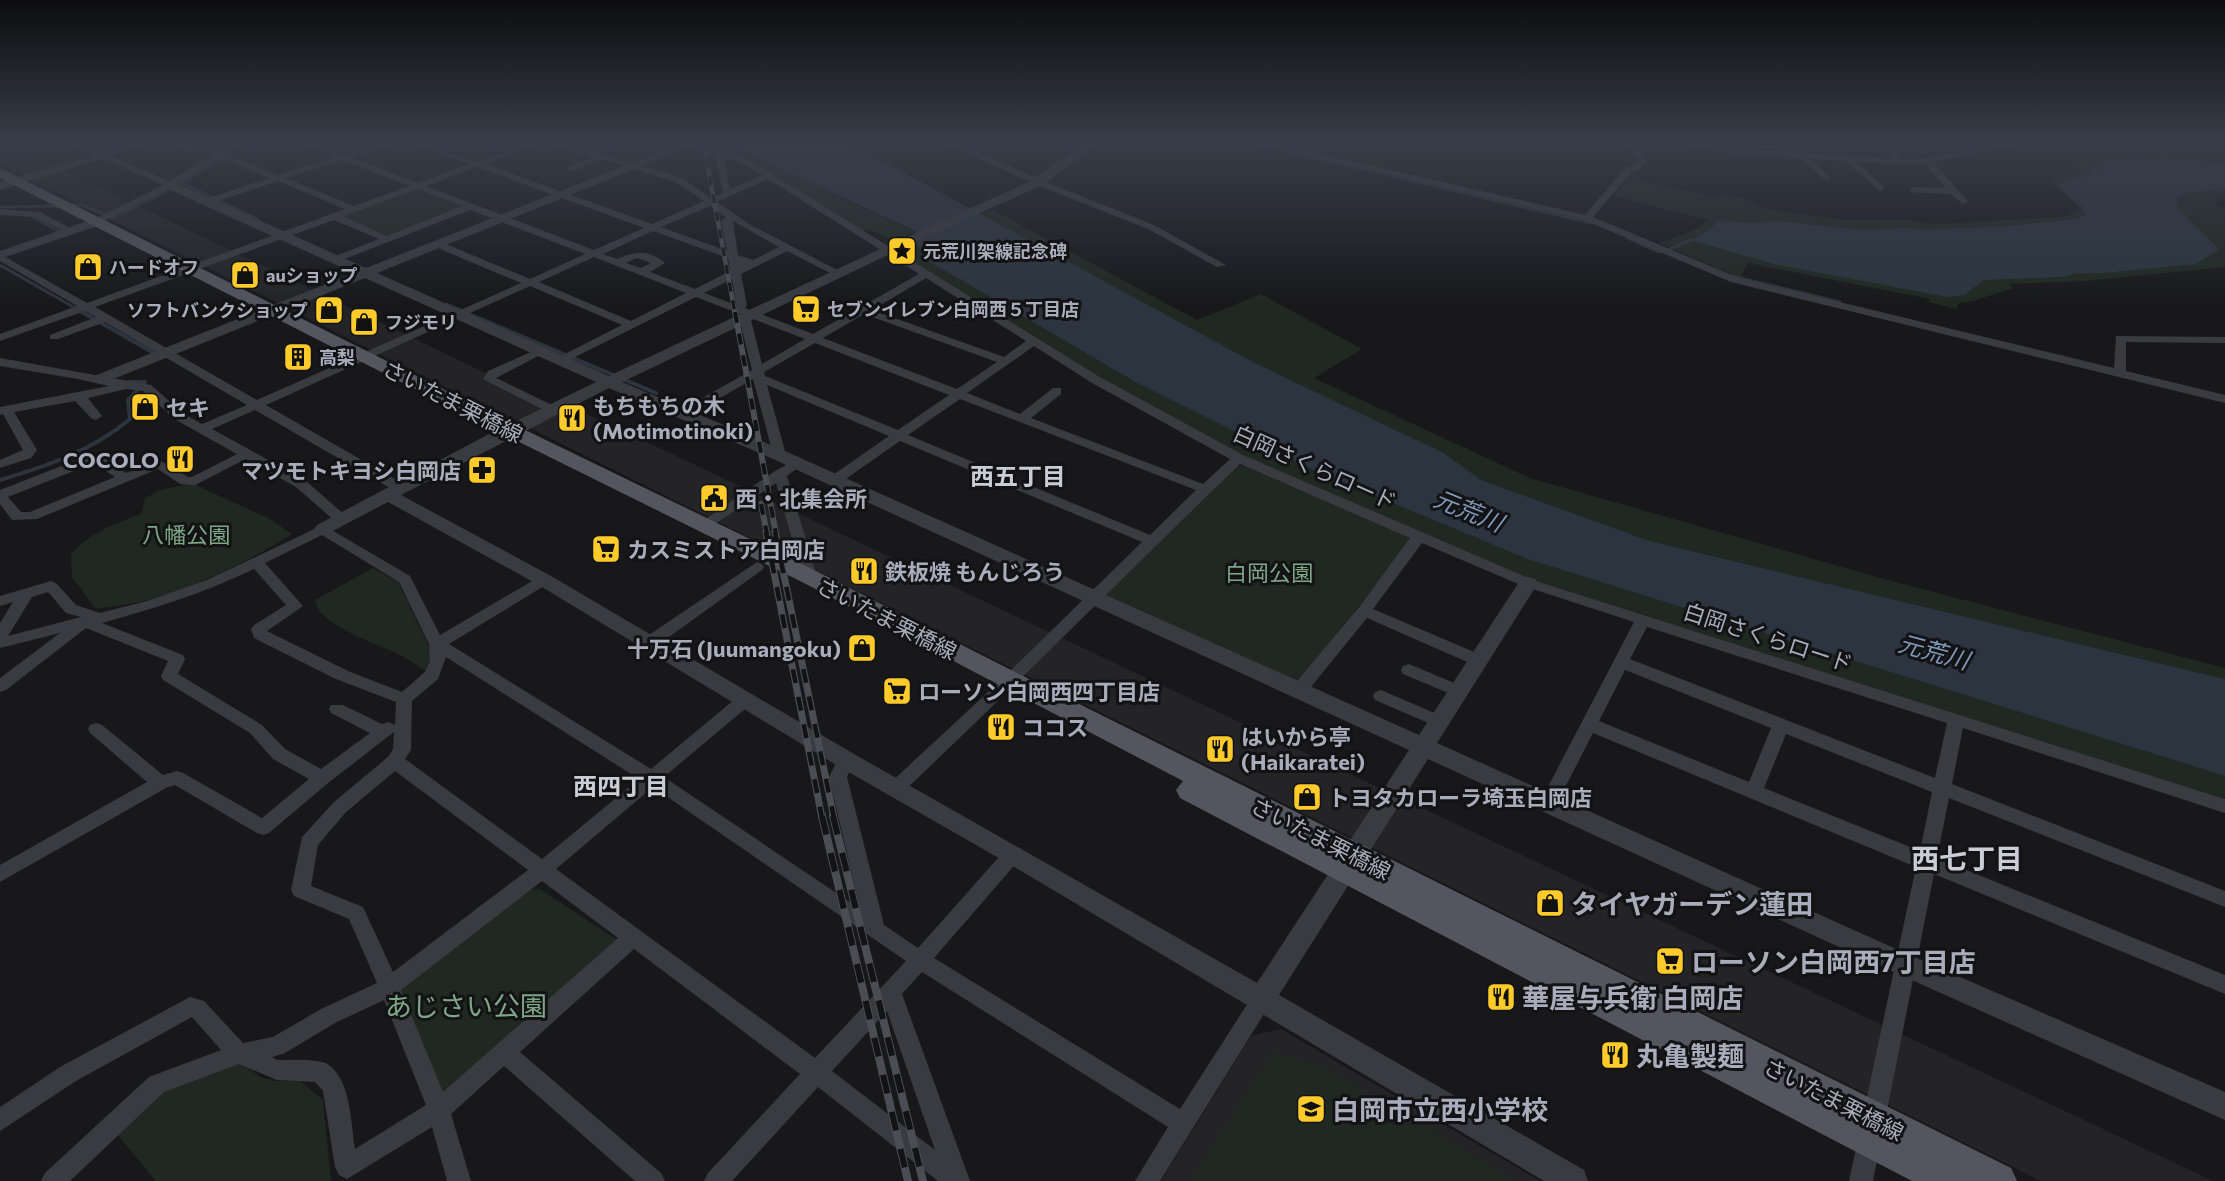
<svg xmlns="http://www.w3.org/2000/svg" width="2225" height="1181" viewBox="0 0 2225 1181" font-family="Commissioner,'Noto Sans JP',sans-serif">
<style>
.built{fill:#242427}
.green{fill:#1f2921}
.water{fill:#2c353f}
.lines{fill:none;stroke-linecap:round;stroke-linejoin:round}
.stream-far1{stroke:#2c353f;stroke-width:3}
.stream{stroke:#2c353f;stroke-width:4}
.minor{fill:#3a3b41;fill-rule:evenodd}
.tertiary{fill:#3a3b41;fill-rule:evenodd}
.primary{fill:#54555f;fill-rule:evenodd}
.rail-far3-casing{stroke:#4b4d54;stroke-width:4.5}
.rail-far2-casing{stroke:#4b4d54;stroke-width:6}
.rail-far1-casing{stroke:#4b4d54;stroke-width:7}
.rail-casing{stroke:#4b4d54;stroke-width:8}
.rail-far3{stroke:#131315;stroke-width:3;stroke-dasharray:9;stroke-linecap:butt}
.rail-far2{stroke:#131315;stroke-width:4;stroke-dasharray:11;stroke-linecap:butt}
.rail-far1{stroke:#131315;stroke-width:4.5;stroke-dasharray:14;stroke-linecap:butt}
.rail{stroke:#131315;stroke-width:6;stroke-dasharray:19;stroke-linecap:butt}
.labels{text-anchor:middle;dominant-baseline:central;stroke-width:6;stroke-linejoin:round;paint-order:stroke}
.far-poi-label{font-size:18px;font-weight:bold;fill:#a9adbb;stroke:#131315;text-anchor:start}
.street-label{font-size:22px;fill:#a9adbb;stroke:#131315}
.poi-label{font-size:22px;font-weight:bold;fill:#a9adbb;stroke:#131315;text-anchor:start}
.park-label{font-size:22px;fill:#7fa785;stroke:#131315}
.neighbourhood-label{font-size:24px;font-weight:bold;fill:#caccd6;stroke:#131315}
.water-label{font-size:24px;font-style:italic;fill:#7e97b8;stroke:#131315}
.near-poi-label{font-size:27px;font-weight:bold;fill:#a9adbb;stroke:#131315;text-anchor:start}
.near-park-label{font-size:27px;fill:#7fa785;stroke:#131315}
.near-neighbourhood-label{font-size:28px;font-weight:bold;fill:#caccd6;stroke:#131315}
</style>
<rect width="100%" height="100%" fill="#18181a"/>
<g class="built">
<path d="M0,141H4L550,404L519,419L511,420L0,164Z"/>
<path d="M570,406L2213,1181H2041L530,428Z"/>
<path d="M1281,1029L1540,1181H1161L1251,1036Z"/>
</g>
<g class="green">
<path d="M685,141H710L734,147L915,232L894,241L871,230L863,231L744,158Z"/>
<path d="M2107,142L2225,152V198L2213,203L2225,210V267L2084,281L2009,284L2013,288L1973,301L1959,303L1956,309L1929,302L1930,299L1748,263L1740,277L1735,276L1659,243L1697,229L1709,220L1613,196L1632,174L1643,181L1714,197L1721,194L1742,198L1765,209L1844,220H1907L1935,224L2063,217L2079,211V207L2048,180L2081,169L2077,160L2098,144Z"/>
<path d="M413,189H419L464,206L390,236L340,217Z"/>
<path d="M993,210L1197,320L1261,294L1362,349L1314,378L1530,478L1884,579L2225,668V679L1650,541L1481,480L1444,453L1255,363L979,215Z"/>
<path d="M916,242L925,259L1137,383L1311,469L1527,559L2225,776V799L1527,578L1235,452L1118,388L904,256V247Z"/>
<path d="M1237,466H1243L1408,536L1410,541L1299,682L1103,593Z"/>
<path d="M191,483L270,519L292,534C246,563 195,588 143,601C128,605 111,606 96,609L72,577L71,554C89,533 117,523 142,513L145,498L161,490Z"/>
<path d="M373,568L398,582L435,659L425,671C395,646 347,639 321,613C318,610 317,605 315,600Z"/>
<path d="M524,889H540L619,941L444,1099L398,989Z"/>
<path d="M1272,1053L1321,1065L1515,1181H1191Z"/>
<path d="M240,1061L260,1077L277,1081H300L323,1100L331,1181H156L115,1132L155,1094Z"/>
</g>
<g class="water">
<path d="M710,141H838L864,151L1255,363L1444,453L1481,480L1650,541L2225,679V776L1527,559L1311,469L1137,383L925,259L916,242L915,231L734,147Z"/>
<path d="M2137,157L2225,164V189L2189,192L2177,199L2178,209L2219,249L2196,264L2104,273H2078L2061,277L1984,280L1964,295L1947,297L1774,264L1691,240L1707,231L1720,220L1747,223L1777,221L1861,230L1912,228L1921,230L2008,226L2076,219L2086,215L2083,212V207L2070,198L2058,184L2088,176L2110,160Z"/>
</g>
<g class="lines">
<g class="stream-far1">
<path d="M181,141L200,149"/>
<path d="M1245,141L1592,223"/>
<path d="M222,158L182,183L257,219"/>
<path d="M70,205H82L113,218L174,187"/>
<path d="M0,207L61,206"/>
<path d="M30,215L62,233"/>
<path d="M1628,238L1659,252L1664,250"/>
<path d="M1670,249L1691,240"/>
<path d="M0,265L84,313"/>
<path d="M1732,276L1840,302"/>
<path d="M446,304L468,313"/>
</g>
<g class="stream">
<path d="M82,312L154,353L151,355"/>
<path d="M464,312L656,393"/>
<path d="M0,480C47,466 92,451 130,419L128,400L145,382H129"/>
</g>
<g class="minor">
<path d="M64,141H74L169,181L213,155L183,141H193L219,151L236,141H245L226,154L278,175L334,157L297,141C314,141 331,154 343,154C359,153 376,141 395,141L394,143L351,157L418,183L469,164L408,141C429,141 466,163 479,161C502,157 521,141 545,141L485,164L652,224L704,201L676,182L602,159L574,171H568V167L593,157L548,143L547,141H559L682,178L711,198L723,193L715,155L674,143L673,141H685L746,158L1100,377L1243,455L1533,580L2225,799V813L1963,728L1952,784L2225,891V907L1949,798L1937,858L2225,975V994L1934,874L1873,1181H1849L1916,867L1593,733L1554,809L1548,811L1542,809L1539,804L1634,622L1523,586L1422,543L1373,609L1486,657L1488,661L1486,665H1474L1367,618L1306,693H1294L1292,689L1294,685L1359,607L1410,538L1240,464C1127,573 1016,685 902,793L896,795L890,793L887,788L890,783L1001,680L1142,542L900,441L840,483H830L828,480L830,477L889,436L767,385L786,455L779,459L774,458L753,379L689,416H681L679,413L681,410L752,370L740,322L736,319L738,317H746L751,320L762,364L805,339L696,297L561,364L557,362V358L622,325L530,286L266,405L405,485L407,488L405,491H395L255,410L212,429L306,481L346,516L348,519L346,522H336L296,487L246,459L195,485L180,484L158,469L37,519L12,520L0,504V490L90,455H100L126,473L159,460L188,477H192L237,454L176,420L143,391L126,389L88,398L102,416L96,420L92,419L75,401L14,412L37,450L31,458L0,468V460L23,450L3,414L0,415V407L109,386L78,379L0,366V358L151,385L184,414L202,424L247,405L105,322L58,339H50V335L96,317L85,311L0,341V334L77,306L0,261V254L87,303L345,209L278,181L212,203H206V199L269,178L220,158L173,187L96,225L91,222L93,220L163,185ZM724,157L740,162L762,175L730,189ZM342,160L409,186L354,206L286,178ZM477,167L644,228L594,250L426,186ZM768,179L919,274L813,334L745,308L747,305L741,274L787,251L834,275L843,273L749,224L717,202ZM418,189L462,206L387,236L343,216ZM710,206L726,217L721,221L727,251L661,227ZM470,210L585,254L530,279L441,242H433V246L521,283L257,400L95,307L334,220L379,239L333,257V261L337,262ZM733,221L779,247L753,260L738,255ZM653,231L728,258L730,271L695,289L650,272L665,263C648,249 636,251 617,259L603,254ZM594,257L686,293L631,321L539,282ZM637,258L651,263L641,268L626,263ZM926,278L1026,341L1004,357L872,310ZM732,279L736,305L704,293ZM864,314L997,362L957,389L823,338ZM815,343L949,395L898,430L765,376L764,372ZM1034,346L1092,383L1230,459L1203,484L1031,418L1061,394V388H1053L1020,414L967,393ZM960,399L1196,490L1150,535L908,435ZM94,463L115,477L30,512H21L8,497ZM1647,627L1947,723L1935,778L1630,659ZM1625,670L1771,728L1749,782L1599,721ZM1786,734L1932,792L1920,851L1764,788Z"/>
<path d="M166,141H176L198,151L191,153Z"/>
<path d="M928,141H941L969,147L1041,180L1154,225L1226,265L1217,267L1148,229L1035,184L963,151Z"/>
<path d="M1252,141H1265L1585,215L1626,167L1632,166L1638,161L1631,151L1615,141C1630,140 1640,148 1647,162L1637,171L1632,172L1593,217L1739,278L2114,368L2116,336L2225,337V343L2126,342V371L2225,395V403L1731,282L1584,220Z"/>
<path d="M1670,141H1686L1732,148L1892,159L1880,141H1888L1902,159L1927,158L2019,141H2034L1933,162L1966,199L1968,201L1963,204L1951,194L1911,192V188L1914,187L1946,188L1925,164L1856,162L1883,186L1885,188L1880,191L1845,161L1812,159L1831,178L1826,181L1801,158L1732,154Z"/>
<path d="M0,209L40,212L76,231L68,233L35,217L0,215Z"/>
<path d="M540,348L544,349V353L496,378L556,407L558,410L556,413L552,414L483,379L488,371Z"/>
<path d="M797,459L804,463L787,476L817,577L810,582L803,577L776,483L709,528L704,529L697,525L775,471Z"/>
<path d="M323,525L410,576L440,635L539,577H549L551,580L549,583L449,644L651,769L740,695H752L754,699L752,703L664,777L860,909L829,777L840,755L846,753L852,755L855,760L847,777L884,925L918,948L1006,849L1013,846L1020,849L1022,854L1020,859L934,958L1180,1109L1255,992L1262,990L1269,992L1272,999L1269,1006L1160,1181H1135L1168,1127L922,972L902,994L970,1181H938L818,1087L732,1181H704L708,1173L800,1074L634,949L520,1052L661,1173L665,1181H635L504,1066L451,1114L471,1181H447L432,1127L347,1179L339,1175L335,1167L323,1091L315,1082L277,1080L239,1064L164,1092L70,1181H41L45,1173L149,1077L221,1050L192,1017L76,1081L0,1131V1107L60,1067L190,997L204,1001L243,1043L273,1037L321,1009L377,983L349,919L294,896L291,890L302,837L334,802L389,756L393,749L394,732L328,783L269,833L263,835L257,833L175,785L166,788L0,882V865L147,782L90,733L88,729L90,725L96,723L102,725L163,775L177,771L183,773L262,818L309,779L273,759L250,733L163,680L161,676L168,661L86,628L6,690L0,692V678L60,633L0,648V623L13,602L0,606V596L51,581L56,583L76,605L100,613L147,601L207,580ZM322,535L399,582L429,644L430,661L425,672L402,692L348,671L267,631L303,606L265,563ZM254,569L286,605L254,625L251,629L254,638L336,679L396,702L395,725L388,722L382,724L343,705H331L329,709L331,713L370,733L321,769L285,749L262,725L178,674L185,659L183,655L102,623C156,608 204,593 254,569ZM48,592L66,613L81,617L8,636L32,597ZM446,657L639,779L542,859L405,759L411,750L412,701L438,679ZM395,771L528,870L393,972L363,907L311,886L318,845L346,812ZM653,787L906,961L815,1058L556,869ZM542,881L618,938L443,1092L401,990ZM384,1000L426,1105L355,1149C351,1124 351,1081 329,1065C320,1058 289,1060 277,1060L272,1057L285,1053L335,1023ZM887,1011L935,1150L832,1071Z"/>
<path d="M757,562L762,564L764,567L762,570L655,647H643L641,643L643,639Z"/>
<path d="M1409,664L1466,688L1468,692L1466,696L1460,698L1403,674L1401,670L1403,666Z"/>
<path d="M1381,690L1446,718L1448,722L1446,726L1440,728L1375,700L1373,696L1375,692Z"/>
</g>
<g class="tertiary">
<path d="M143,141H160L0,190V182Z"/>
<path d="M687,141L693,144L691,146L377,273L609,376C745,312 882,247 1020,186C1045,175 1077,141 1102,141L1042,185L892,253L622,382L785,451L1419,735L1521,579L1528,577L1535,579L1538,583L1437,743L1914,957L2225,1092V1120L1896,973L1428,759L1279,995L1584,1170L1588,1181H1544L1004,861L838,766L537,584L388,502L329,533H317L314,529L317,525L491,433L596,382L365,278L106,382H94L92,379L94,376L354,273L166,188V182H174L366,268ZM609,388L773,459L1409,750L1257,983L854,754L551,576L401,495Z"/>
<path d="M96,218L100,219L102,222L100,225L0,259V251Z"/>
</g>
<path class="primary" d="M0,168L517,426L818,572L1019,674L2011,1168L2017,1181H1912L1180,798L1176,790L1183,781L802,582L503,434L0,178Z"/>
<g class="rail-far3-casing">
<path id="rail-far3" d="M703,141L735,313"/>
</g>
<g class="rail-far2-casing">
<g id="rail-far2">
<path d="M735,312L776,534"/>
<path d="M761,504L767,534"/>
</g>
</g>
<g class="rail-far1-casing">
<g id="rail-far1">
<path d="M766,532L822,818"/>
<path d="M775,532L834,818"/>
</g>
</g>
<g class="rail-casing">
<g id="rail">
<path d="M822,816L908,1181"/>
<path d="M833,816L923,1181"/>
</g>
</g>
<use href="#rail-far3" class="rail-far3"/>
<use href="#rail-far2" class="rail-far2"/>
<use href="#rail-far1" class="rail-far1"/>
<use href="#rail" class="rail"/>
</g>
<linearGradient id="sky" x2="0" y2="1"><stop stop-color="#0d0d0e"/><stop offset="0.46" stop-color="#373d49"/><stop offset="1" stop-color="#373d49" stop-opacity="0"/></linearGradient>
<rect width="2225" height="306" fill="url(#sky)"/>
<defs>
<g id="sight-square" transform="scale(1.5)"><rect x="-9" y="-9" width="18" height="18" rx="4" fill="#ffcb2b" stroke="#131315"/><path d="M0-6L1.8-2.2L6-1.7L2.9 1.2L3.7 5.4L0 3.3L-3.7 5.4L-2.9 1.2L-6-1.7L-1.8-2.2Z" fill="#111"/></g>
<g id="shop-square" transform="scale(1.5)"><rect x="-9" y="-9" width="18" height="18" rx="4" fill="#ffcb2b" stroke="#131315"/><path d="M-5-2.5h2.3a2.7 3.5 0 0 1 5.4 0H5L5.5 6h-11ZM-1.5-2.5h3a1.5 2.3 0 0 0-3 0Z" fill="#111"/></g>
<g id="supermarket-square" transform="scale(1.5)"><rect x="-9" y="-9" width="18" height="18" rx="4" fill="#ffcb2b" stroke="#131315"/><path d="M-6-5.5h2.5l.6 2H6L4.5 2H-2.5L-4.4-4H-6ZM-1.5 3.2a1.3 1.3 0 1 0 .1 0ZM3 3.2a1.3 1.3 0 1 0 .1 0Z" fill="#111"/></g>
<g id="building-square" transform="scale(1.5)"><rect x="-9" y="-9" width="18" height="18" rx="4" fill="#ffcb2b" stroke="#131315"/><path d="M-4-6H4V6H1V3H-1V6H-4ZM-2.5-4.3h1.7v1.8h-1.7ZM.8-4.3h1.7v1.8H.8ZM-2.5-1h1.7V.8h-1.7ZM.8-1h1.7V.8H.8Z" fill="#111"/></g>
<g id="restaurant-square" transform="scale(1.5)"><rect x="-9" y="-9" width="18" height="18" rx="4" fill="#ffcb2b" stroke="#131315"/><path d="M-5-6h1v4h1v-4h1v4h1v-4h1v5L-1.5 .5V6h-2V.5L-5-1ZM5-6V6H3V1.5H1.5Q1.5-4 5-6Z" fill="#111"/></g>
<g id="pharmacy-square" transform="scale(1.5)"><rect x="-9" y="-9" width="18" height="18" rx="4" fill="#ffcb2b" stroke="#131315"/><path d="M-2-6h4v4h4v4h-4v4h-4v-4h-4v-4h4Z" fill="#111"/></g>
<g id="civic-square" transform="scale(1.5)"><rect x="-9" y="-9" width="18" height="18" rx="4" fill="#ffcb2b" stroke="#131315"/><path d="M-.6-6.5H3V-4.5H.6V-3L4-1V1h2V6H-6V1h2V-1L-.6-3ZM-1.2 2.5V6h2.4V2.5Z" fill="#111"/></g>
<g id="school-square" transform="scale(1.5)"><rect x="-9" y="-9" width="18" height="18" rx="4" fill="#ffcb2b" stroke="#131315"/><path d="M0-5L7-2L0 1L-7-2ZM-4 1L0 2.5L4 1V4Q0 6-4 4Z" fill="#111"/></g>
</defs>
<g fill-rule="evenodd">
<use href="#sight-square" x="902" y="251"/>
<use href="#shop-square" x="88" y="267"/>
<use href="#shop-square" x="245" y="275"/>
<use href="#supermarket-square" x="806" y="309"/>
<use href="#shop-square" x="329" y="310"/>
<use href="#shop-square" x="364" y="322"/>
<use href="#building-square" x="298" y="357"/>
<use href="#shop-square" x="145" y="407"/>
<use href="#restaurant-square" x="572" y="418"/>
<use href="#restaurant-square" x="180" y="459"/>
<use href="#pharmacy-square" x="482" y="470"/>
<use href="#civic-square" x="714" y="498"/>
<use href="#supermarket-square" x="606" y="549"/>
<use href="#restaurant-square" x="864" y="571"/>
<use href="#shop-square" x="862" y="648"/>
<use href="#supermarket-square" x="897" y="691"/>
<use href="#restaurant-square" x="1001" y="727"/>
<use href="#restaurant-square" x="1220" y="749"/>
<use href="#shop-square" x="1307" y="797"/>
<use href="#shop-square" x="1550" y="903"/>
<use href="#supermarket-square" x="1670" y="961"/>
<use href="#restaurant-square" x="1501" y="997"/>
<use href="#restaurant-square" x="1615" y="1055"/>
<use href="#school-square" x="1311" y="1109"/>
</g>
<g class="labels">
<g class="far-poi-label">
<text x="923" y="251">元荒川架線記念碑</text>
<text x="109" y="267">ハードオフ</text>
<text x="266" y="275">auショップ</text>
<text x="827" y="309">セブンイレブン白岡西５丁目店</text>
<text x="308" y="310" text-anchor="end">ソフトバンクショップ</text>
<text x="385" y="322">フジモリ</text>
<text x="319" y="357">高梨</text>
</g>
<g class="street-label">
<text transform="translate(453 401) rotate(27)">さいたま栗橋線</text>
<text transform="translate(1315 467) rotate(24)">白岡さくらロード</text>
<text transform="translate(887 618) rotate(27)">さいたま栗橋線</text>
<text transform="translate(1768 637) rotate(18)">白岡さくらロード</text>
<text transform="translate(1321 838) rotate(27)">さいたま栗橋線</text>
<text transform="translate(1834 1099) rotate(27)">さいたま栗橋線</text>
</g>
<g class="poi-label">
<text x="593" y="405">もちもちの木<tspan x="593" dy="25">(Motimotinoki)</tspan></text>
<text x="166" y="407">セキ</text>
<text x="159" y="459" text-anchor="end">COCOLO</text>
<text x="461" y="470" text-anchor="end">マツモトキヨシ白岡店</text>
<text x="735" y="498">西・北集会所</text>
<text x="627" y="549">カスミストア白岡店</text>
<text x="885" y="571">鉄板焼 もんじろう</text>
<text x="841" y="648" text-anchor="end">十万石 (Juumangoku)</text>
<text x="918" y="691">ローソン白岡西四丁目店</text>
<text x="1022" y="727">ココス</text>
<text x="1241" y="736">はいから亭<tspan x="1241" dy="25">(Haikaratei)</tspan></text>
<text x="1328" y="797">トヨタカローラ埼玉白岡店</text>
</g>
<g class="park-label">
<text x="186" y="534">八幡公園</text>
<text x="1269" y="572">白岡公園</text>
</g>
<g class="neighbourhood-label">
<text x="1018" y="475">西五丁目</text>
<text x="621" y="785">西四丁目</text>
</g>
<g class="water-label">
<text transform="translate(1469 510) rotate(22)">元荒川</text>
<text transform="translate(1934 651) rotate(15)">元荒川</text>
</g>
<g class="near-poi-label">
<text x="1571" y="903">タイヤガーデン蓮田</text>
<text x="1691" y="961">ローソン白岡西7丁目店</text>
<text x="1522" y="997">華屋与兵衛 白岡店</text>
<text x="1636" y="1055">丸亀製麺</text>
<text x="1332" y="1109">白岡市立西小学校</text>
</g>
<g class="near-park-label">
<text x="466" y="1005">あじさい公園</text>
</g>
<g class="near-neighbourhood-label">
<text x="1967" y="858">西七丁目</text>
</g>
</g>
</svg>
